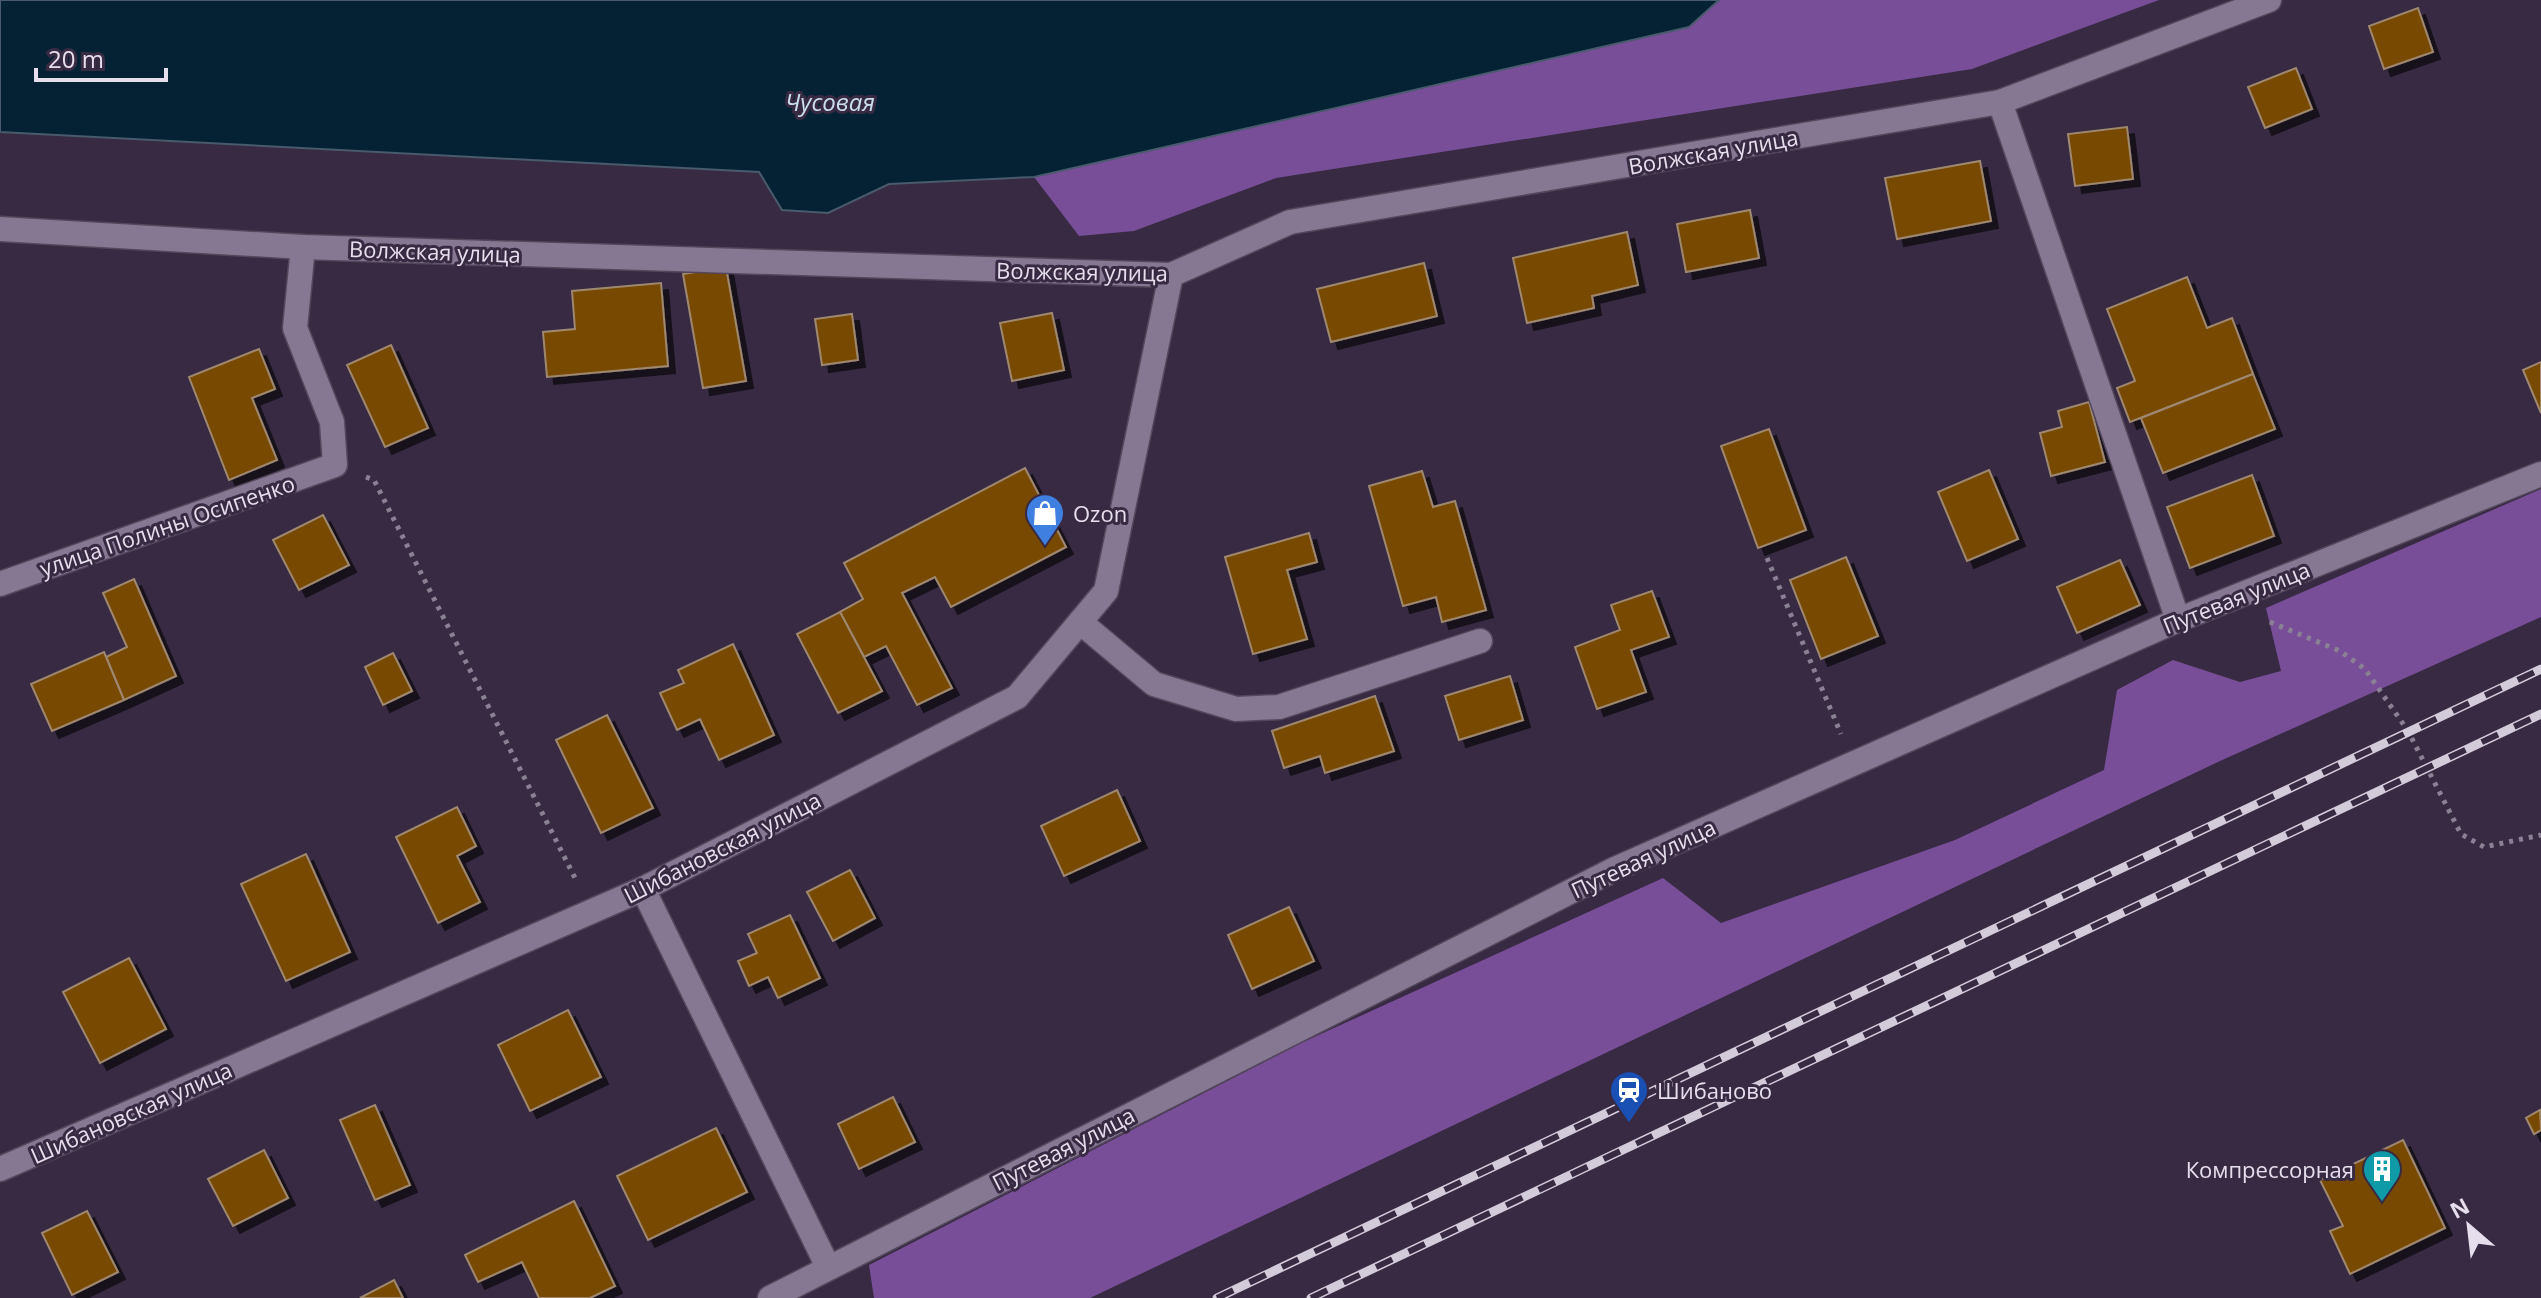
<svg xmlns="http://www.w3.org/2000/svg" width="2541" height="1298" viewBox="0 0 2541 1298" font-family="'Open Sans',sans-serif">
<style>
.forest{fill:#794e99}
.water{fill:#052235;stroke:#485a6c;stroke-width:2}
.building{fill:#784901;stroke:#9f8870;stroke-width:2;filter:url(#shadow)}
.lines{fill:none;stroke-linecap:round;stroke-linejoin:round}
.lane-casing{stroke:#53475b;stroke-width:27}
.street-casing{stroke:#53475b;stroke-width:27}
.secondary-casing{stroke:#53475b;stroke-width:27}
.path{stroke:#8b8194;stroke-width:5;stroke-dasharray:4 6;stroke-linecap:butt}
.lane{stroke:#867793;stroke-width:24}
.street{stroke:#867793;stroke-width:24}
.secondary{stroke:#867793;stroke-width:24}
.rail-casing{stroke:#d3cada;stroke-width:9}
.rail{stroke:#372a42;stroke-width:6;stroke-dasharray:18;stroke-linecap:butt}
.labels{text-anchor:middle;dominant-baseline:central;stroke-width:6;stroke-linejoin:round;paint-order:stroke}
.street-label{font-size:22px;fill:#e6deed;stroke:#372a42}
.poi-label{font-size:22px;fill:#e6deed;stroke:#372a42;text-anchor:start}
.water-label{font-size:24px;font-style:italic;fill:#cadeee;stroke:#372a42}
</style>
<defs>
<filter id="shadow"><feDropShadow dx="7" dy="7" stdDeviation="0" flood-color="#0009"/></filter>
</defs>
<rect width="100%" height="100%" fill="#372a42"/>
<g class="forest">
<path d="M1719,0H2159L1972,69L1276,178L1134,231L1079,236L1034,177L1689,27Z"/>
<path d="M2541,489V617L2220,761L1090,1298H874L869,1265L1301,1043L1663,878L1721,923L1955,840L2104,770L2117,690L2173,660L2240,682L2281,671L2266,608Z"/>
</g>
<path class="water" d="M0,0H1719L1689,27L1034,177L889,184L828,213L782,210L759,172L0,132Z"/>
<g class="building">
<path d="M2418,8L2433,52L2384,69L2369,26Z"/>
<path d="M2296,68L2312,109L2265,128L2248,87Z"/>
<path d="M2127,127L2133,179L2075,186L2068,134Z"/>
<path d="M1980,161L1991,221L1897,239L1885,178Z"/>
<path d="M1750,210L1759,258L1686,272L1677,224Z"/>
<path d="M1627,232L1638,285L1592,296L1594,308L1527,323L1513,258Z"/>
<path d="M1424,263L1437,316L1331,342L1317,289Z"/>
<path d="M726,267L746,381L703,388L683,274Z"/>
<path d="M2187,277L2207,328L2232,318L2253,374L2130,422L2117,388L2135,381L2107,309Z"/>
<path d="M661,283L668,366L547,377L543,332L575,329L572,291Z"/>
<path d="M1052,313L1064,370L1012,381L1000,323Z"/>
<path d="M852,314L858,360L822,365L815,319Z"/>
<path d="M391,345L428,428L385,447L347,365Z"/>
<path d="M259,349L275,389L252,398L277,460L229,480L189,377Z"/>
<path d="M2541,362V413L2523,370Z"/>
<path d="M2253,374L2275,429L2163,473L2141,418Z"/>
<path d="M2089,402L2105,462L2051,476L2040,433L2062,427L2058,411Z"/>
<path d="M1769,429L1806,530L1758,548L1721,446Z"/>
<path d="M1025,468L1066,547L951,607L935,577L902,593L952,688L917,705L886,646L864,657L840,612L863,599L844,563Z"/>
<path d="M1989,470L2018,539L1967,561L1938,492Z"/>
<path d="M1422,471L1433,507L1455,501L1486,610L1442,622L1436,597L1403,606L1369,486Z"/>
<path d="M2252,475L2274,536L2190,568L2167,507Z"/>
<path d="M323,515L349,565L299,590L273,540Z"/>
<path d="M1309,533L1317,562L1287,570L1307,639L1253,654L1225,557Z"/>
<path d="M1846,557L1878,636L1821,659L1790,580Z"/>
<path d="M2120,560L2140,605L2077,633L2057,587Z"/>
<path d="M134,579L176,676L124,700L106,657L127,647L103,593Z"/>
<path d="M1652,591L1669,637L1631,650L1646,692L1597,709L1575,647L1620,630L1611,605Z"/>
<path d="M840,612L882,691L838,713L797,634Z"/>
<path d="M733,644L774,735L719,760L700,719L677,730L660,693L684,683L678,670Z"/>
<path d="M104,652L124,700L52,731L31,684Z"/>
<path d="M393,653L412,691L383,705L365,667Z"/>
<path d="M1510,676L1523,720L1459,740L1445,696Z"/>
<path d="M1375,696L1394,751L1325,773L1320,756L1284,768L1272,731Z"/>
<path d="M607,715L653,808L601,833L556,740Z"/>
<path d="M1117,790L1140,841L1064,876L1041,826Z"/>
<path d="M457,807L476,846L457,856L480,902L438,923L396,837Z"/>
<path d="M306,854L350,952L286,981L241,884Z"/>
<path d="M850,870L875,918L833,941L807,892Z"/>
<path d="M1289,907L1314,961L1252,989L1228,935Z"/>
<path d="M790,915L820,978L778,998L768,977L749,986L738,961L757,953L748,934Z"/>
<path d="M129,958L166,1029L100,1063L63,992Z"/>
<path d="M568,1010L601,1077L530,1111L498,1045Z"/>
<path d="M893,1097L915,1142L859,1169L838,1124Z"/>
<path d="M375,1105L410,1185L375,1200L340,1120Z"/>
<path d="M2540,1110L2541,1130L2534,1134L2526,1118Z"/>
<path d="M716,1128L747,1192L648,1240L617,1176Z"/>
<path d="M2403,1140L2445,1228L2350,1274L2330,1231L2343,1226L2320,1180Z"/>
<path d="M264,1150L288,1198L233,1226L208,1179Z"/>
<path d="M574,1201L615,1286L590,1298H539L522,1262L478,1282L465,1255Z"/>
<path d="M87,1211L118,1272L72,1295L42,1233Z"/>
<path d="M394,1280L403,1298H360Z"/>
</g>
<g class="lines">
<g class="lane-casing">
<g id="lane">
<path d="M2000,102L2178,620"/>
<path d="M1080,622L1154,684L1236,709L1279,707L1480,641"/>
</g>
</g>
<g class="street-casing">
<g id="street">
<path d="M0,229L303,247L1171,275"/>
<path d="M0,584L335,465L332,422L295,328L303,247"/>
<path d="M643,889L828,1267"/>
<path d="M770,1298L1615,869L2178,620L2541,474"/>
</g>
</g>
<g class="secondary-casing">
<path id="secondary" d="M0,1169L643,889L1017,697L1106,591L1171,275L1290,222L2000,102L2269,0"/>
</g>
<g class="path">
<path d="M366,477L374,480L575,878H579"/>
<path d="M1767,558L1841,734"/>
<path d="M2270,622L2340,651L2365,669L2408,731L2461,834L2484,847L2541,835"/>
</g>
<use href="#lane" class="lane"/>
<use href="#street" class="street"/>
<use href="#secondary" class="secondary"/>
<g class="rail-casing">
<g id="rail">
<path d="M1217,1298L2541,669"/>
<path d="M1311,1298L2541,714"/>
</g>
</g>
<use href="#rail" class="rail"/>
</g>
<defs>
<g id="shop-pin" transform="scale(2)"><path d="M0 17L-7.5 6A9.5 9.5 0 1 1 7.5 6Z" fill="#3f7fe0" stroke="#372a42"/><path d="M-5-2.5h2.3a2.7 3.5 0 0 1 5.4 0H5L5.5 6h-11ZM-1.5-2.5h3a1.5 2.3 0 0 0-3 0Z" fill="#fff"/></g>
<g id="station-pin" transform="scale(2)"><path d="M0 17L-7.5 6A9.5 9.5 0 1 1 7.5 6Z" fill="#1a4fb4" stroke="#372a42"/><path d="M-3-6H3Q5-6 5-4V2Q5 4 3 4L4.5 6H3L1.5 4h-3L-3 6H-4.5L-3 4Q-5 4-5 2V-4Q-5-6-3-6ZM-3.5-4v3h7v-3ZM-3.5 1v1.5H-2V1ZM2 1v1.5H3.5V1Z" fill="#fff"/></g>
<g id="building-pin" transform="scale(2)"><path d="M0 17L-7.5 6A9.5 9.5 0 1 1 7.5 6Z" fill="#0f9aa8" stroke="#372a42"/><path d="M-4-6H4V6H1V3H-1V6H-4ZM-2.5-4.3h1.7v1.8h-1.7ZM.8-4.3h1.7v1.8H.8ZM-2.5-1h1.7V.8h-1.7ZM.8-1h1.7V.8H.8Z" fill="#fff"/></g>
</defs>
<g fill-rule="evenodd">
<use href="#shop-pin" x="1045" y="513"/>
<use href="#station-pin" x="1629" y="1090"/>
<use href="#building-pin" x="2382" y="1169"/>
</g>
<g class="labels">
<g class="street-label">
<text transform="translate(1713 151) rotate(-10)">Волжская улица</text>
<text transform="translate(435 251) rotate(2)">Волжская улица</text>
<text transform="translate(1082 271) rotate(1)">Волжская улица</text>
<text transform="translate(167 525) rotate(-19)">улица Полины Осипенко</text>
<text transform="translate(2236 597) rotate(-22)">Путевая улица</text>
<text transform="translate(722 847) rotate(-27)">Шибановская улица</text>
<text transform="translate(1643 858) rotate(-25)">Путевая улица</text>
<text transform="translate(131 1112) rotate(-24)">Шибановская улица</text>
<text transform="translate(1063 1148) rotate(-27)">Путевая улица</text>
</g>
<g class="poi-label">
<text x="1073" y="513">Ozon</text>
<text x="1657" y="1090">Шибаново</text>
<text x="2354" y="1169" text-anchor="end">Компрессорная</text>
</g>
<g class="water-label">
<text x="830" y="101">Чусовая</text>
</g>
</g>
<g transform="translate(2469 1226) rotate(332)" stroke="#372a42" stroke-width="6" paint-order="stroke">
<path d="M0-6L14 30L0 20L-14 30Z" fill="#e6deed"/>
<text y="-12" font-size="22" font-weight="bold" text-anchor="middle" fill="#e6deed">N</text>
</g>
<path d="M36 68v12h130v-12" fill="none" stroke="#e6deed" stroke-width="4"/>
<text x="48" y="68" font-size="24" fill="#e6deed" stroke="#372a42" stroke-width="6" paint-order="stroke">20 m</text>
</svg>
